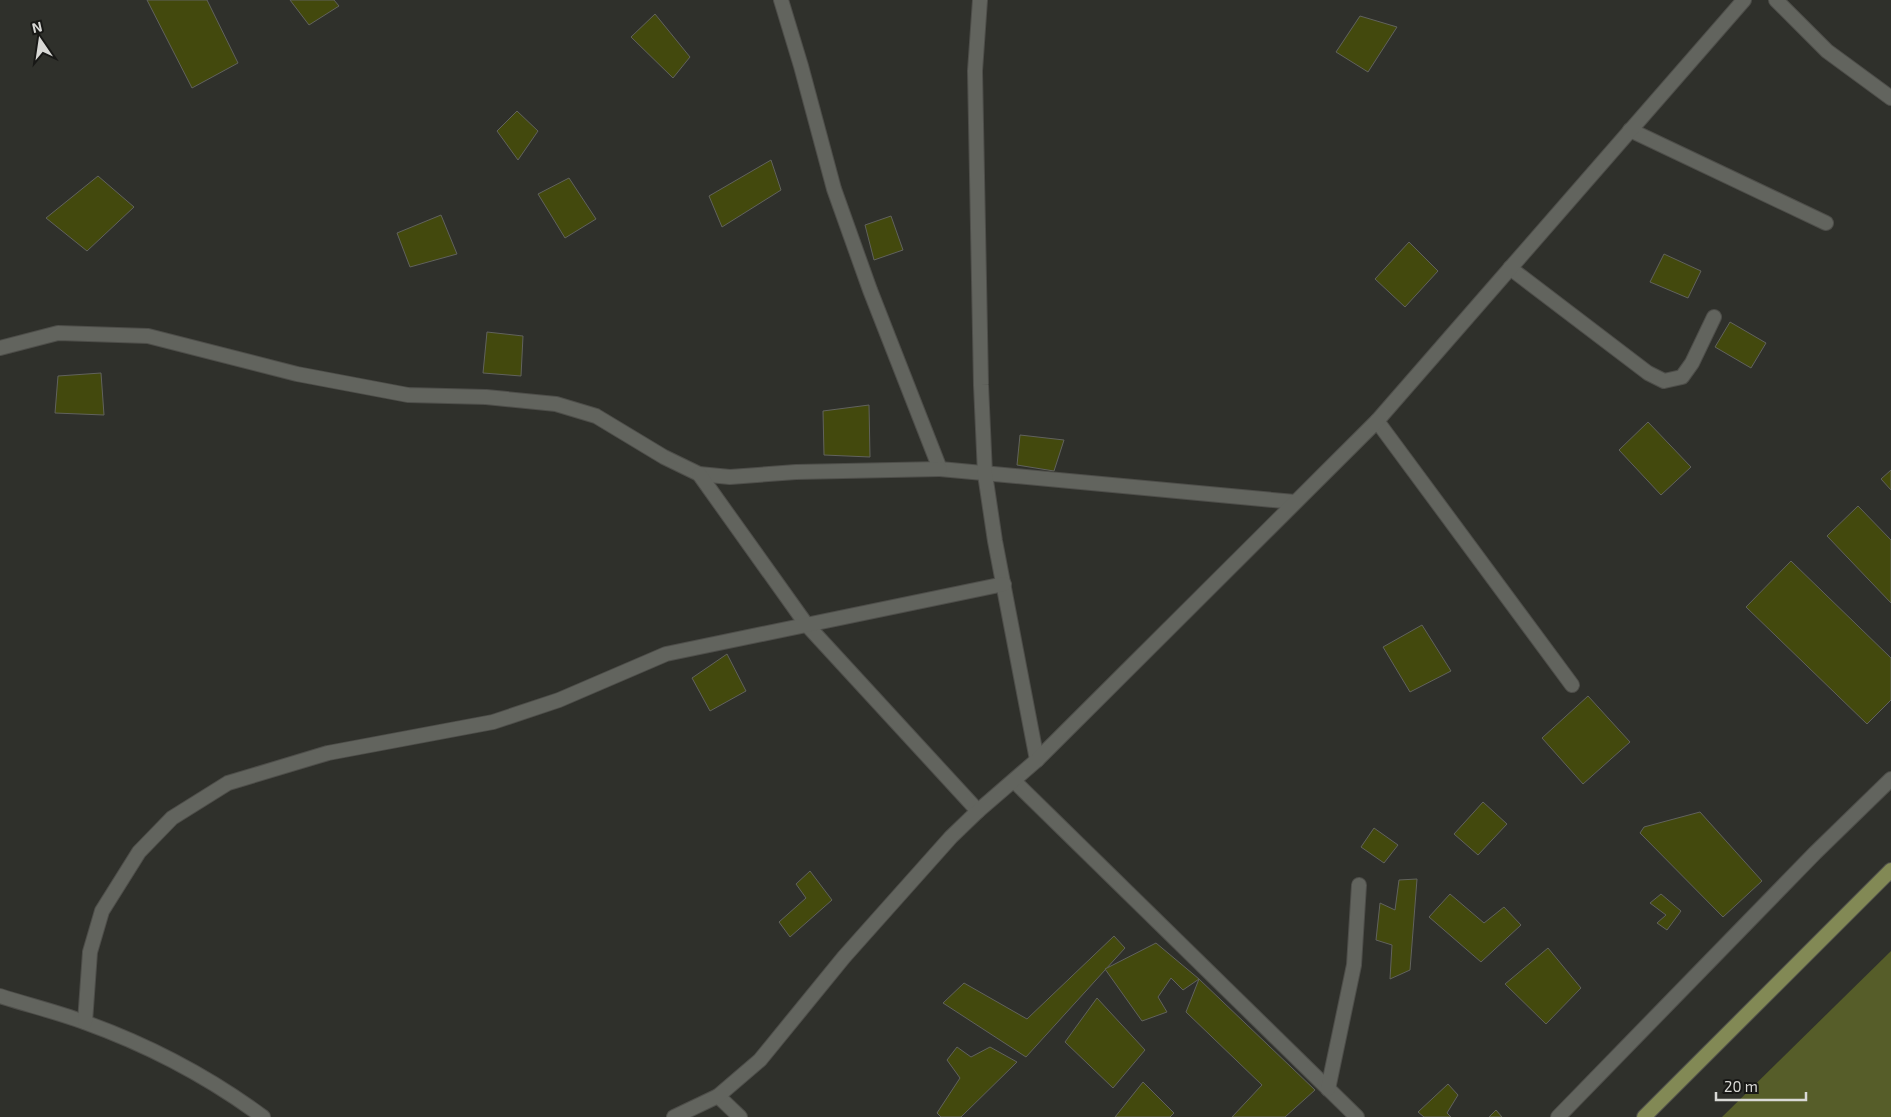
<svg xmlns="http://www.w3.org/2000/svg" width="1891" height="1117" viewBox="0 0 1891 1117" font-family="'Exo 2',sans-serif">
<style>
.green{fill:#565d29}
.building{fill:#43490d;stroke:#61625d}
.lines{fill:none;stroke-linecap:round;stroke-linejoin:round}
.minor-casing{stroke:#4e4e4a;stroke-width:16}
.primary-casing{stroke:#4e4e4a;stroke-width:16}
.minor{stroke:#62645e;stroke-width:14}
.primary{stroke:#828955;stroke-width:14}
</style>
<rect width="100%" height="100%" fill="#2f302b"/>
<path class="green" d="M1891,951V1117H1722Z"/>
<g class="building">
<path d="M147,0H207L238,63L192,88Z"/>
<path d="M290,0H334L339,6L309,25Z"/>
<path d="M655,14L690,57L673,78L631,37Z"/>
<path d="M1360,16L1397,27L1368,72L1336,52Z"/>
<path d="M517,111L538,131L518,160L497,131Z"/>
<path d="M771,160L781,190L722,227L709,196Z"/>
<path d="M98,176L134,207L87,251L46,218Z"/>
<path d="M569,178L596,219L565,238L538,194Z"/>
<path d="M441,215L457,254L410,267L397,233Z"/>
<path d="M891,216L903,250L874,260L865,225Z"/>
<path d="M1409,242L1438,271L1405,307L1375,279Z"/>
<path d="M1664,254L1701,271L1688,298L1650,282Z"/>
<path d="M1730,322L1766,343L1751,368L1715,347Z"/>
<path d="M487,332L523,336L521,376L483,373Z"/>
<path d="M101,373L104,415L55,413L58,376Z"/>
<path d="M869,405L870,457L824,455L823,411Z"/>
<path d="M1648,422L1691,467L1661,495L1619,450Z"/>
<path d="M1020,435L1064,440L1054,471L1017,465Z"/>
<path d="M1891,470V490L1881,479Z"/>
<path d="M1858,506L1891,540V603L1827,536Z"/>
<path d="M1791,561L1891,658V700L1867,724L1746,607Z"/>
<path d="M1422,625L1451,671L1410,692L1383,647Z"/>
<path d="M727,654L746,691L710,711L692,678Z"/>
<path d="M1588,696L1630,742L1583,784L1542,738Z"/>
<path d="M1483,802L1507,824L1478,855L1454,834Z"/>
<path d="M1700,812L1762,881L1723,917L1640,833L1644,827Z"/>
<path d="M1374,828L1398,845L1384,863L1361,847Z"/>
<path d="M810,871L832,900L790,937L779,922L806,898L796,884Z"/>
<path d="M1417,879L1410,970L1390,979L1392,945L1376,940L1380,903L1395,910L1399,880Z"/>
<path d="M1450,894L1484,923L1504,907L1521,925L1481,962L1429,917Z"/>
<path d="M1661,894L1681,911L1667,930L1657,923L1666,915L1650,903Z"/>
<path d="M1114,936L1125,948L1026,1057L943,1003L964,983L1027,1019Z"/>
<path d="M1156,943L1199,979L1183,990L1171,978L1158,997L1167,1012L1142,1021L1105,969Z"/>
<path d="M1548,948L1581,988L1546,1024L1505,984Z"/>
<path d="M1199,979L1315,1090L1285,1117H1232L1262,1085L1186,1012Z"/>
<path d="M1097,998L1145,1050L1113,1088L1065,1042Z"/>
<path d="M957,1047L971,1057L990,1047L1017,1062L961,1117H941L937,1113L960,1078L947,1060Z"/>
<path d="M1143,1082L1174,1113L1170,1117H1115Z"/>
<path d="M1448,1084L1458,1095L1447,1113L1451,1117H1424L1418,1112Z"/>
<path d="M1496,1110L1502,1117H1489Z"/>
</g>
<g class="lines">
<g class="minor-casing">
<g id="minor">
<path d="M781,0L801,66L834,189L870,290L940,469L1295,502"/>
<path d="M980,0L975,71L981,385L985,474L995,541L1037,760"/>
<path d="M1776,0L1827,51L1891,98"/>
<path d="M1630,130L1826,223"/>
<path d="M1510,268L1648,373L1664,381L1682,377L1692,363L1714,317"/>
<path d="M0,348L58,333L148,336L297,374L408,395L486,397L556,404L596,416L664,457L699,474L730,477L796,472L940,469"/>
<path d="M1377,421L1572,685"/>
<path d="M699,474L806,624L978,811"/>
<path d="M1014,781L1357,1117"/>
<path d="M0,996C28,1005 57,1012 84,1022C148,1045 209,1077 263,1117"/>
<path d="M85,1022L90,952L102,911L139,852L172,818L228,783L328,753L493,722L559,700L666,654L1004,584"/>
<path d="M1328,1089L1354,965L1359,885"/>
<path d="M718,1096L740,1117"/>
<path d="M674,1117L718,1096L760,1060L844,957L951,837L978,811L1037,760L1377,421L1744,0"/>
<path d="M1558,1117L1815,853L1891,779"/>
</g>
</g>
<g class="primary-casing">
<path id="primary" d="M1644,1117L1891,870"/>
</g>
<use href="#minor" class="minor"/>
<use href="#primary" class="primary"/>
</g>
<g transform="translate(40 40) rotate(347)" stroke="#181816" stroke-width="4" paint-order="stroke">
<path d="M0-4L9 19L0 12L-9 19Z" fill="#d9d9d6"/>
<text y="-8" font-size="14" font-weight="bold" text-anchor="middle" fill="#d9d9d6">N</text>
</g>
<path d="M1716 1092v8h90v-8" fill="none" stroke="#d9d9d6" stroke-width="2.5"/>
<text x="1724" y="1092" font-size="15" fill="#d9d9d6" stroke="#181816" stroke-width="4" paint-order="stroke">20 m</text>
</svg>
